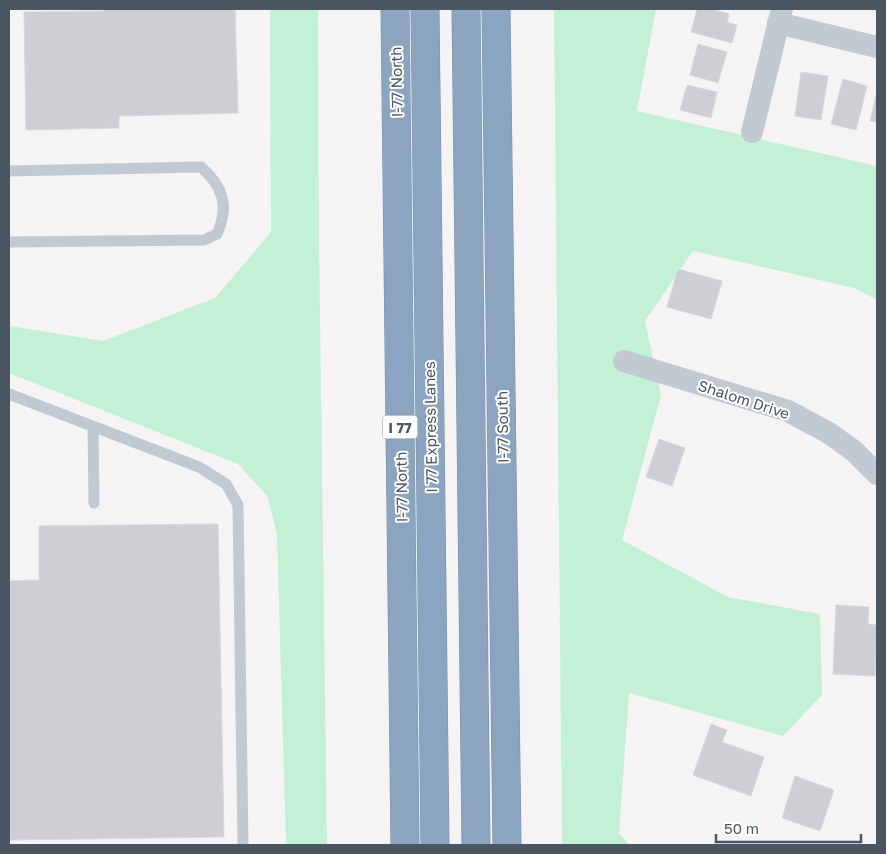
<svg xmlns="http://www.w3.org/2000/svg" width="886" height="854" viewBox="0 0 886 854" font-family="'Golos Text',sans-serif">
<style>
.green{fill:#c3f1d5}
.building{fill:#cdcfd5;stroke:#d7d9de}
.lines{fill:none;stroke-linecap:round;stroke-linejoin:round}
.motorway-casing{stroke:#7690ad;stroke-width:29}
.service{stroke:#c1cad2;stroke-width:11}
.minor{stroke:#c1cad2;stroke-width:22}
.motorway{stroke:#8ba5c1;stroke-width:28}
.labels{text-anchor:middle;dominant-baseline:central;stroke-width:4;stroke-linejoin:round;paint-order:stroke}
.shield{fill:#fff;stroke:#808990;stroke-width:1}
.shield-label{font-size:14px;font-weight:bold;fill:#4a5661}
.street-label{font-size:15px;fill:#4a5661;stroke:#fff}
</style>
<rect width="100%" height="100%" fill="#f5f3f3"/>
<g class="green">
<path d="M270,9H318L319,239L327,845H286L277,534L268,497L238,464L9,373V326L103,341L215,298L271,232Z"/>
<path d="M554,9H656L637,111L877,166V300L854,288L693,251L645,321L661,395L622,540L728,597L820,614L822,695L783,736L629,693L619,833L630,845H562Z"/>
</g>
<g class="building">
<path d="M104,9H235L238,113L119,116V128L26,130L24,12L104,11Z"/>
<path d="M697,9H711L729,14L727,22L737,25L732,43L691,32Z"/>
<path d="M698,44L727,52L718,83L690,75Z"/>
<path d="M801,72L828,76L821,120L795,116Z"/>
<path d="M843,79L867,86L856,130L831,124Z"/>
<path d="M687,85L717,92L711,118L680,110Z"/>
<path d="M877,91V122L870,121Z"/>
<path d="M678,269L722,281L711,319L667,307Z"/>
<path d="M659,439L685,448L672,486L646,477Z"/>
<path d="M218,524L224,837L9,840V581L39,580V526Z"/>
<path d="M836,605L869,607L868,624L877,625L875,676L833,674Z"/>
<path d="M711,724L727,730L722,742L764,757L751,796L693,775Z"/>
<path d="M795,776L834,790L820,831L782,818Z"/>
</g>
<g class="lines">
<g class="motorway-casing">
<g id="motorway">
<path d="M395,9L405,845"/>
<path d="M425,9L435,845"/>
<path d="M466,9L476,845"/>
<path d="M496,9L507,845"/>
</g>
</g>
<g class="service">
<path d="M9,171L201,167C224,187 229,207 217,234L204,240L9,242"/>
<path d="M9,394L199,467L226,484L238,505L243,845"/>
<path d="M93,427L94,503"/>
</g>
<g class="minor">
<path d="M778,23L877,47"/>
<path d="M752,132L782,9"/>
<path d="M624,361L788,411L829,433L854,451L877,474"/>
</g>
<use href="#motorway" class="motorway"/>
</g>
<g class="labels">
<rect class="shield" x="382.5" y="415.5" width="35" height="23" rx="4"/>
<g class="shield-label">
<text x="400" y="427">I 77</text>
</g>
<g class="street-label">
<text transform="translate(396 82) rotate(-91)">I-77 North</text>
<text transform="translate(744 399) rotate(18)">Shalom Drive</text>
<text transform="translate(430 427) rotate(-91)">I 77 Express Lanes</text>
<text transform="translate(502 427) rotate(-91)">I-77 South</text>
<text transform="translate(401 487) rotate(-91)">I-77 North</text>
</g>
</g>
<rect width="886" height="854" fill="none" stroke="#4a5661" stroke-width="20"/>
<path d="M716 834v8h145v-8" fill="none" stroke="#4a5661" stroke-width="2.5"/>
<text x="724" y="834" font-size="15" fill="#4a5661" stroke="#ffffff" stroke-width="4" paint-order="stroke">50 m</text>
</svg>
